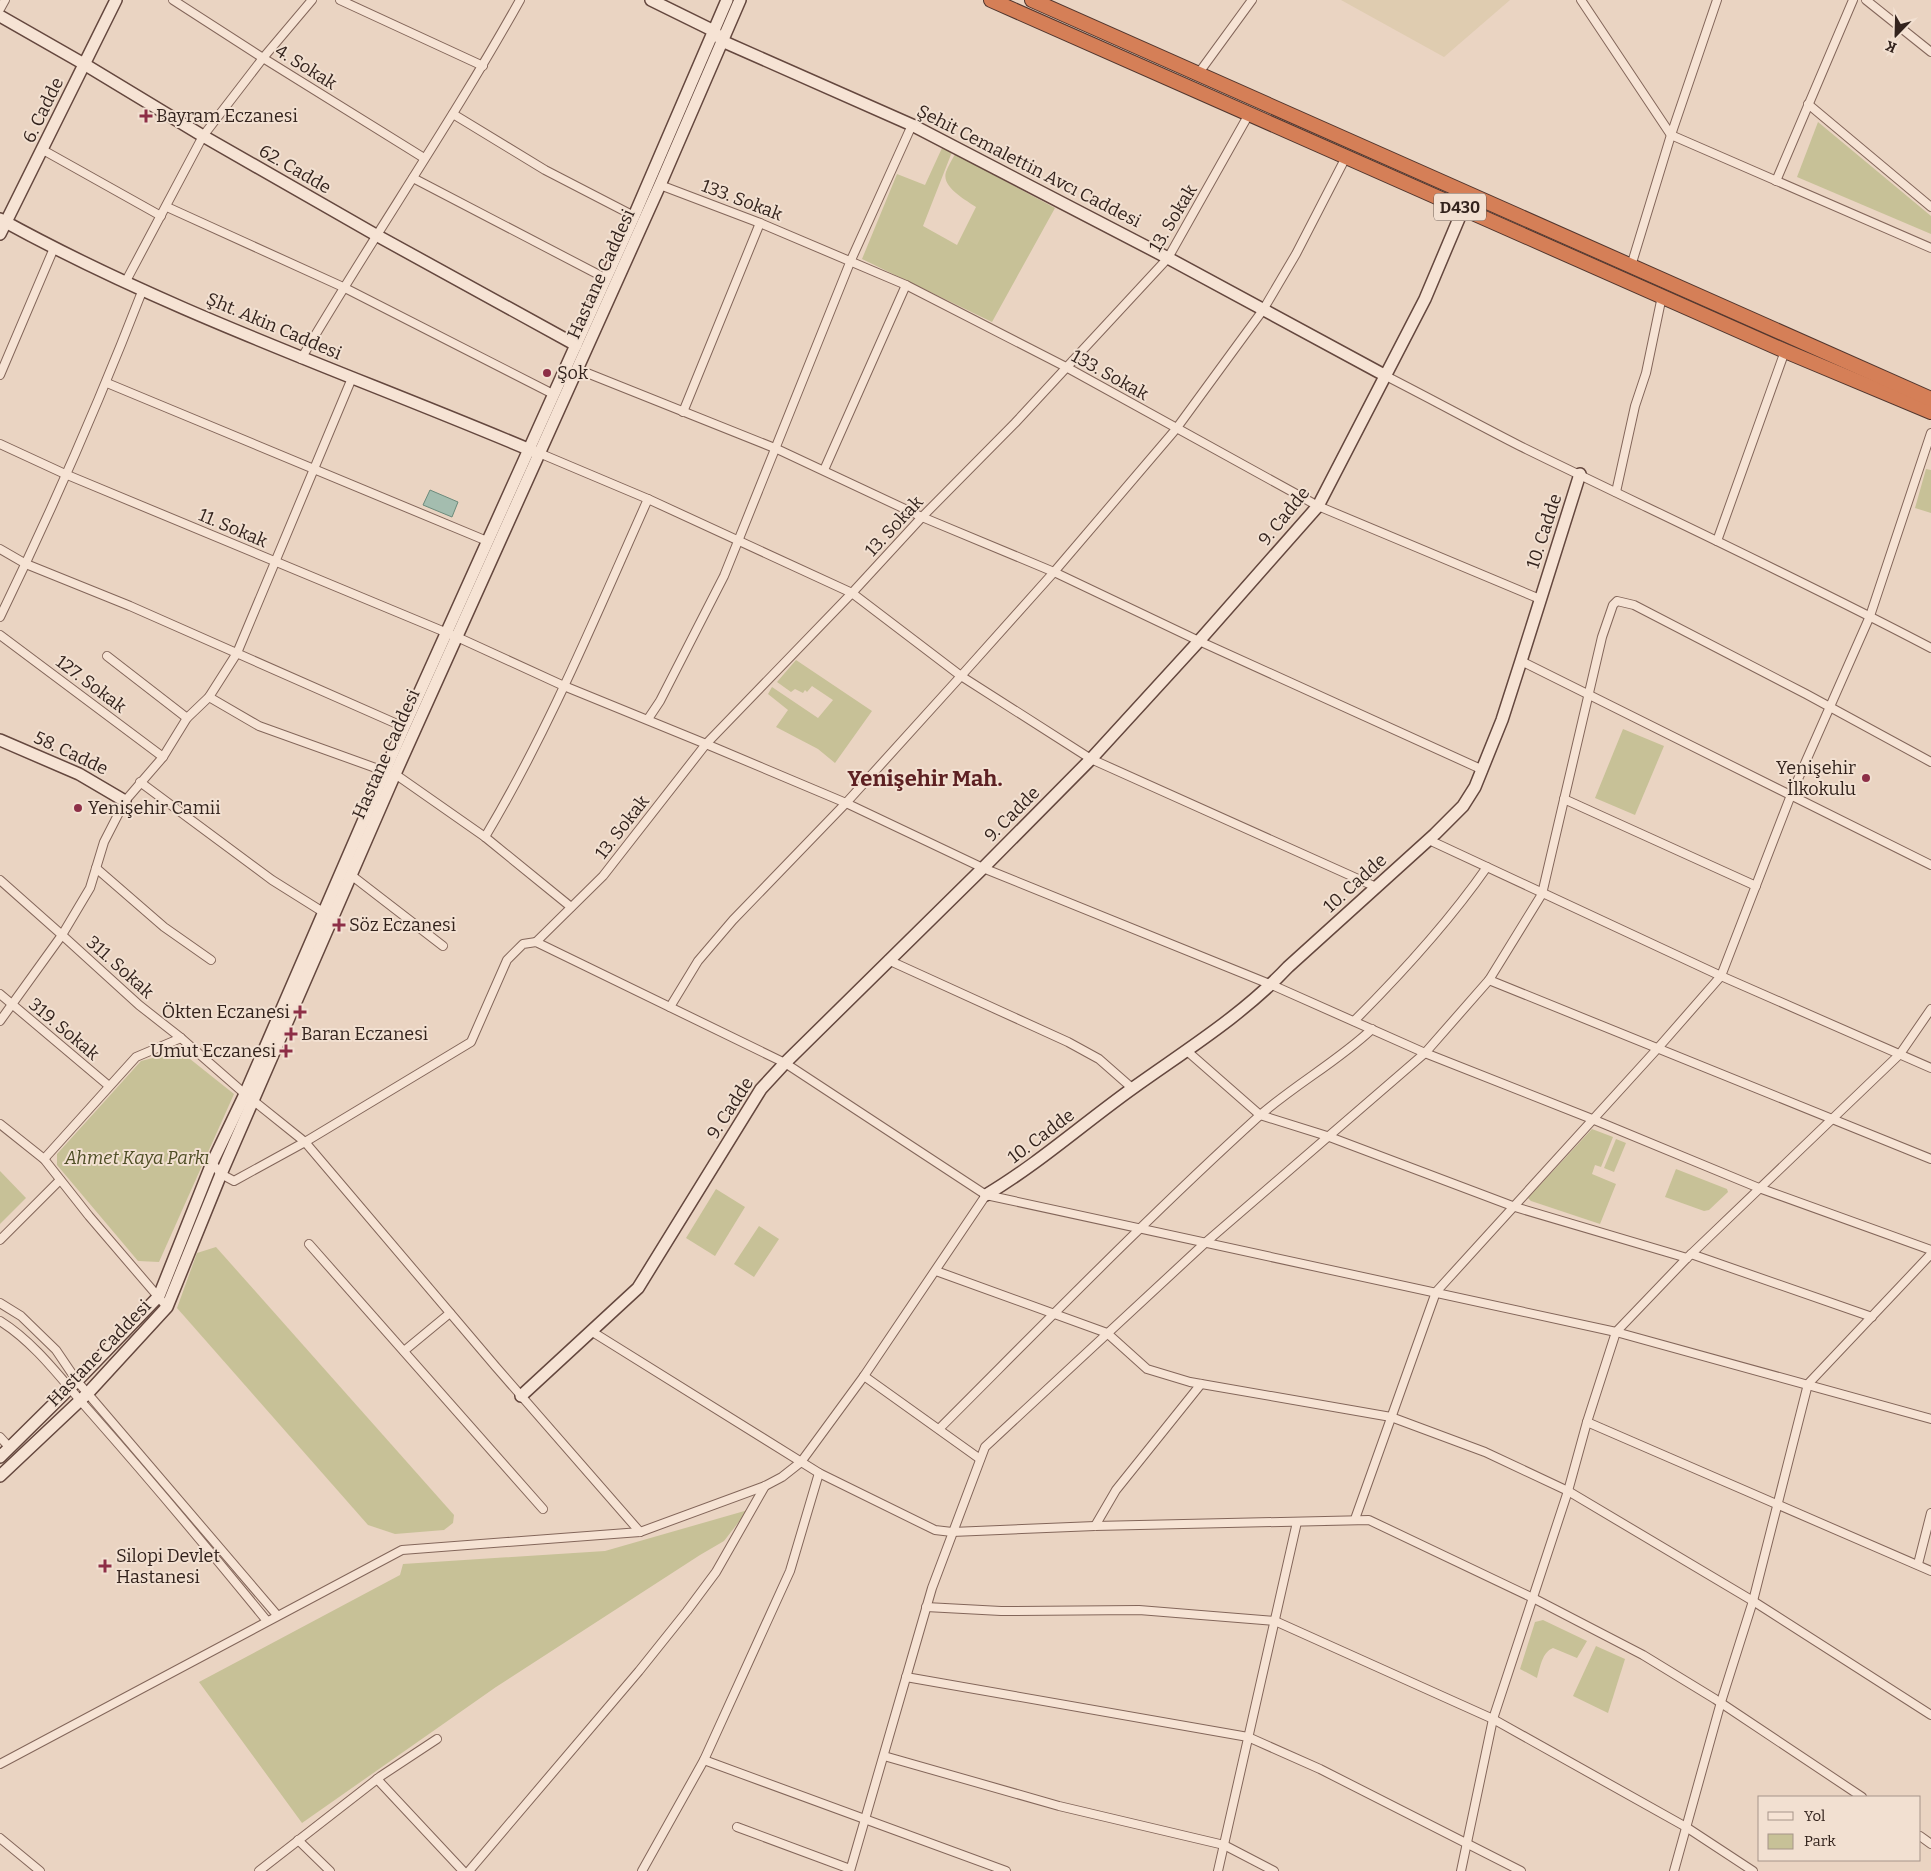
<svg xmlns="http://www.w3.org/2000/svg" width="1931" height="1871" viewBox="0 0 1931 1871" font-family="Bitter,serif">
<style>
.farmland{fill:#dfccb0}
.green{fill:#c7c197}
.water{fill:#a4bdaf;stroke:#6c8a7b}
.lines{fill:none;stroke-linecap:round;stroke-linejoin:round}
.street-casing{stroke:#83665a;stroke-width:10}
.secondary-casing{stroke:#64473e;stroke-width:14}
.highway-casing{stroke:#51362e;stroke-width:16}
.street{stroke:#f6e3d4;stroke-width:8}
.secondary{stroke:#f6e3d4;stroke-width:11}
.highway{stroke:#d57f57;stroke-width:14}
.poi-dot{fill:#8d2f47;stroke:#f2e0d1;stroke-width:2}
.labels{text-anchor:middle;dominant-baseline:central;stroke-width:4;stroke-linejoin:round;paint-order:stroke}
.shield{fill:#f2e0d1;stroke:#6c5c53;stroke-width:1}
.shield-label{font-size:16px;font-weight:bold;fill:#33231d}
.street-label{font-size:18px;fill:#33231d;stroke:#f2e0d1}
.poi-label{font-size:18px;fill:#33231d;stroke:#f2e0d1;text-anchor:start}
.park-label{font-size:18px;font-style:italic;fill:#4e4e25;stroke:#f2e0d1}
.district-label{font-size:22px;font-weight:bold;fill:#5d2022;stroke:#f2e0d1}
</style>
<rect width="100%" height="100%" fill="#ead4c2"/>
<path class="farmland" d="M1341,0H1510L1444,57Z"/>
<g class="green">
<path d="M1818,122L1931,216V234L1797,177Z"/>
<path d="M942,148L952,152L923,226L957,245L976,207C966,200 941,187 946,172C948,166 952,160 955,154L1055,208L992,322L862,259L897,174L925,185Z"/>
<path d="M1926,469L1931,470V513L1915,508Z"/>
<path d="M796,660L872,711L835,763L818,749L776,727L788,710L768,694L772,687L818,718L833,700L812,686L807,692L805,690L803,693L795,689L791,692L777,682Z"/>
<path d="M1623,729L1664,746L1635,815L1595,798Z"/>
<path d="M180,1051L234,1094L159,1262L138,1261L57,1165V1154L141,1061Z"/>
<path d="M1592,1129L1613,1137L1601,1167L1595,1165L1592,1174L1616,1184L1600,1224L1531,1201L1528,1198Z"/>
<path d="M1616,1139L1626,1143L1614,1172L1604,1168Z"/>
<path d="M1676,1169L1727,1189L1728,1192L1709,1210L1704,1211L1665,1197Z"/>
<path d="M0,1171L26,1198L0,1224Z"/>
<path d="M716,1189L745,1207L715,1256L686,1238Z"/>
<path d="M759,1226L779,1239L754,1277L734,1264Z"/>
<path d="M216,1247L454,1515L453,1523L444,1530L395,1534L368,1525L177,1308L197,1253Z"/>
<path d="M748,1510L724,1541L700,1555L496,1687L302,1823L199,1682L400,1575L403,1564L605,1551Z"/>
<path d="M1543,1620L1587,1641L1577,1658L1553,1648C1542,1652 1540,1668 1537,1678L1520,1669L1535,1622Z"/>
<path d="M1596,1646L1625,1659L1608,1713L1573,1696Z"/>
</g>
<path class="water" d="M430,490L458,502L452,517L423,505Z"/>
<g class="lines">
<g class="street-casing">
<g id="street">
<path d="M173,0L263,58L424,158"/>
<path d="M340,0L483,66"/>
<path d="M1581,0L1671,135L1931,248"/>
<path d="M1866,0L1931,52"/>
<path d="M0,9L5,0"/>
<path d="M1198,74L1252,0"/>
<path d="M1808,104L1931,207"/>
<path d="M453,114L545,170L634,216"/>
<path d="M43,150L161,216"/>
<path d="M413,178L605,278"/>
<path d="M1776,181L1853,0"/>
<path d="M660,185L760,223L906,285L1066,367L1318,506L1540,599"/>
<path d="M167,207L343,287L553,394"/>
<path d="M1631,266L1671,135L1717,0"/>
<path d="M126,281L203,136L263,58L312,0"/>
<path d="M301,359C372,238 452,122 520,0"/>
<path d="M577,369L777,449L922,517L1054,572L1199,641L1483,770"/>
<path d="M0,375L54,248"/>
<path d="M1386,376C1431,399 1475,423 1520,446C1657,513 1796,577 1931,648"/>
<path d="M107,383L487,541"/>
<path d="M683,412L760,223"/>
<path d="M0,444L65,474L457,637L564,686L706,744L846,803L983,868L1272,985L1425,1053L1592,1119L1759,1188L1931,1250"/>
<path d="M539,453L648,499L852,593L961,676L1091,759L1376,887"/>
<path d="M824,470L906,285"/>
<path d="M1616,492L1635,406L1646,373L1662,296"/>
<path d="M1717,541L1785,351"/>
<path d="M0,549L26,564L130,606L404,727"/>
<path d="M0,617C52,510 100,400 143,289"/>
<path d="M0,635L163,757"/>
<path d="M107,656L187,718"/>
<path d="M1521,661L1931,865"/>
<path d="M209,697L259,726L384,771"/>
<path d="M648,719L660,701L724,576L851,260L912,125"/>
<path d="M395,774L485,837L571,907"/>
<path d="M140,782L272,880L323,912"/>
<path d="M1564,799L1756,886"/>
<path d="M485,837C549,730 597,613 648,499"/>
<path d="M1429,840L1721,976L1931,1068"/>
<path d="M96,868L164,927L211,960"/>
<path d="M351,875L443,946"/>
<path d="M0,880L62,935L139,1005L181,1038L245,1094L305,1142L496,1367L640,1532"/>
<path d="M536,942L603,876L706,744L852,593L922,517L1015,423L1168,258L1249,114"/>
<path d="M888,960L1068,1042L1099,1059L1132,1088"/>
<path d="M1489,980L1931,1159"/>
<path d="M0,994L109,1086"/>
<path d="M670,1007L698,961L733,920L846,803L961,676L1054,572L1176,429L1263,310L1296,254L1346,157"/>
<path d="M0,1021L62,935L90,888L104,842L125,801L163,757L187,718L209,697L237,653L352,378"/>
<path d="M1354,1021C1402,973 1448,923 1487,867"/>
<path d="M1187,1051L1260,1115L1327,1136L1515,1207L1687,1258"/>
<path d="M0,1124L44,1159L89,1216L167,1307"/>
<path d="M44,1159L136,1057L181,1038"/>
<path d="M212,1163L221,1174L234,1181L305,1142L471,1042L507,960L523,944L536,942L785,1063L986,1195L1616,1332L1931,1419"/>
<path d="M0,1240L60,1180"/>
<path d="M309,1244L543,1509"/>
<path d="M1691,1254L1872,1317"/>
<path d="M936,1271L1107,1333L1147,1369L1190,1382L1391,1417L1485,1452L1568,1491L1753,1601L1931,1715"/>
<path d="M0,1303L21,1316L56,1350L77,1381L277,1615"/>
<path d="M0,1321C37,1344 64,1383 93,1415C152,1482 210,1551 267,1621"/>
<path d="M591,1331L819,1473L935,1530L952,1532L1095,1526L1369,1520L1533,1598L1643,1655L1715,1699L1862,1797"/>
<path d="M404,1351L450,1313"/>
<path d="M864,1376L980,1459"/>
<path d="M1587,1422L1931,1571"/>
<path d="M939,1429C1044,1324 1148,1217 1258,1117C1294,1085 1337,1062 1372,1029"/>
<path d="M0,1437L10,1448"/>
<path d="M1355,1519L1436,1292L1658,1048L1721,976L1791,795L1870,616L1931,433"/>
<path d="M1095,1526L1116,1490L1201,1384"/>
<path d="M1918,1564L1931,1513"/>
<path d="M926,1607L1001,1611L1139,1610L1275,1621L1493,1719L1686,1827L1753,1871"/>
<path d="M906,1677L1248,1737L1320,1769L1521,1871"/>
<path d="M884,1756L1059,1806L1224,1845L1274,1871"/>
<path d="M704,1760L1006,1871"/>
<path d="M0,1764L402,1550L640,1532L765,1486L782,1477L801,1462L864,1376L986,1195"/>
<path d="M377,1779L463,1871"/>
<path d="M737,1827L850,1869"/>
<path d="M1920,1836L1931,1844"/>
<path d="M0,1838L40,1871"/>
<path d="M298,1840L330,1871"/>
<path d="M259,1871L381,1776L437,1739"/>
<path d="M469,1871L639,1671L687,1611L716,1572L765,1486"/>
<path d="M642,1871L704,1760L790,1571L819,1473"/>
<path d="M850,1871L932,1588L985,1447L1205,1243L1425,1053L1489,980L1542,894L1602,637L1613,605L1617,601L1634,605L1806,694L1931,762"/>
<path d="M1218,1871L1297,1522"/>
<path d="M1461,1871L1493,1719L1568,1491L1587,1422L1616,1332L1687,1258L1900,1054L1931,1009"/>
<path d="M1674,1871L1721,1702L1753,1601L1808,1384L1931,1254"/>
</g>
</g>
<g class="secondary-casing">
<g id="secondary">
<path d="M651,0L714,31L722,41L912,125L1168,258L1386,376"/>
<path d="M0,16L84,64L203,136L376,235L576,345"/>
<path d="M0,219C170,313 356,376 535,452"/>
<path d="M0,234L116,0"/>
<path d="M0,740L79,774L125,801"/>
<path d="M986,1195C1038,1164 1084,1123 1133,1088C1186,1050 1243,1015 1288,967L1435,834L1463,806L1475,787L1502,720L1521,661L1580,474"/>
<path d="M521,1396L638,1288L761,1089L785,1063L983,868L1091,759L1199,641L1318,506L1425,299L1463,209"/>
<path d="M0,1457L77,1381L159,1296L212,1163L245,1094L404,727L634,216L727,0"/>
<path d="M0,1476L88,1393L167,1307L221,1174L395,774L660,185L740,0"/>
</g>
</g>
<g class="highway-casing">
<g id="highway">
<path d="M991,0L1785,351L1931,412"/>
<path d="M1032,0L1931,399"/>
</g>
</g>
<use href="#street" class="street"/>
<use href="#secondary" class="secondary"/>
<use href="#highway" class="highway"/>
</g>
<g class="poi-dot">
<path d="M143.5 108.5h5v5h5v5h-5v5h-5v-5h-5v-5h5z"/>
<circle cx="547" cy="373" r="5"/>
<circle cx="1866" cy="778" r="5"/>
<circle cx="78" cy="808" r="5"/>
<path d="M336.5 917.5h5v5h5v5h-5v5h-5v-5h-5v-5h5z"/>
<path d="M297.5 1004.5h5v5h5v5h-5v5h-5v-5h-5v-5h5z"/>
<path d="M288.5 1026.5h5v5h5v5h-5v5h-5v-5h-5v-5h5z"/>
<path d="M283.5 1043.5h5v5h5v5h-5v5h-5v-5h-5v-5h5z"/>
<path d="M102.5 1558.5h5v5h5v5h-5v5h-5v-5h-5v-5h5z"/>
</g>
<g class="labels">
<rect class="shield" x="1434" y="193.5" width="52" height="27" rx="4"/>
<g class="shield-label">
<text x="1460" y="207">D430</text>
</g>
<g class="street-label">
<text transform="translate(306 67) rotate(32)">4. Sokak</text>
<text transform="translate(43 110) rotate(-64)">6. Cadde</text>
<text transform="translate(1029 166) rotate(27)">Şehit Cemalettin Avcı Caddesi</text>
<text transform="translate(295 169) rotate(30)">62. Cadde</text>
<text transform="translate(742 200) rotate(21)">133. Sokak</text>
<text transform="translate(1173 218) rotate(-59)">13. Sokak</text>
<text transform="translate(601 274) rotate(-66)">Hastane Caddesi</text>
<text transform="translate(274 326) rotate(23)">Şht. Akin Caddesi</text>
<text transform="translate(1110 375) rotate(29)">133. Sokak</text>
<text transform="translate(1284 516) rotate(-51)">9. Cadde</text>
<text transform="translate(894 526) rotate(-47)">13. Sokak</text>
<text transform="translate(233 528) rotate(23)">11. Sokak</text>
<text transform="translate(1544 531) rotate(-72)">10. Cadde</text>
<text transform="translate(91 684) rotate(37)">127. Sokak</text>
<text transform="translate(71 753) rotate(25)">58. Cadde</text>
<text transform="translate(386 754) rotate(-66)">Hastane Caddesi</text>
<text transform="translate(1012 814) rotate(-45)">9. Cadde</text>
<text transform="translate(622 827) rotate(-52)">13. Sokak</text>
<text transform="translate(1355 883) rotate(-42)">10. Cadde</text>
<text transform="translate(120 967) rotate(42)">311. Sokak</text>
<text transform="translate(64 1029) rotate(40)">319. Sokak</text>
<text transform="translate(730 1108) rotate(-57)">9. Cadde</text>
<text transform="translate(1041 1136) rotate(-37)">10. Cadde</text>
<text transform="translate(99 1353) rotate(-46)">Hastane Caddesi</text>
</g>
<g class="poi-label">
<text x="156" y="116">Bayram Eczanesi</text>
<text x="557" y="373">Şok</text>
<text x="1856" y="768" text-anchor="end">Yenişehir<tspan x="1856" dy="21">İlkokulu</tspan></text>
<text x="88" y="808">Yenişehir Camii</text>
<text x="349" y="925">Söz Eczanesi</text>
<text x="290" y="1012" text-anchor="end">Ökten Eczanesi</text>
<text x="301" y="1034">Baran Eczanesi</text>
<text x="276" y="1051" text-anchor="end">Umut Eczanesi</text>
<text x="116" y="1556">Silopi Devlet<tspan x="116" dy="21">Hastanesi</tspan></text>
</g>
<g class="park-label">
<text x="137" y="1158">Ahmet Kaya Parkı</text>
</g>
<g class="district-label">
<text x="925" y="778">Yenişehir Mah.</text>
</g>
</g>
<rect x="1758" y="1796" width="162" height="65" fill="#f2e0d1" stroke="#a69489"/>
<rect x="1768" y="1812" width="25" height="8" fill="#f6e3d4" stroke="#a69489"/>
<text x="1804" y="1821" font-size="15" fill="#33231d">Yol</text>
<rect x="1768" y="1834" width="25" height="15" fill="#c7c197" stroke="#a69489"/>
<text x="1804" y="1846" font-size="15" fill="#33231d">Park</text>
<g transform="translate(1896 35) rotate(203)" stroke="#f2e0d1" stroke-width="4" paint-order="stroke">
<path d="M0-4L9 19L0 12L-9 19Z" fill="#33231d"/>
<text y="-8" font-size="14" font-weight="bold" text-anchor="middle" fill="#33231d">K</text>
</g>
</svg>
